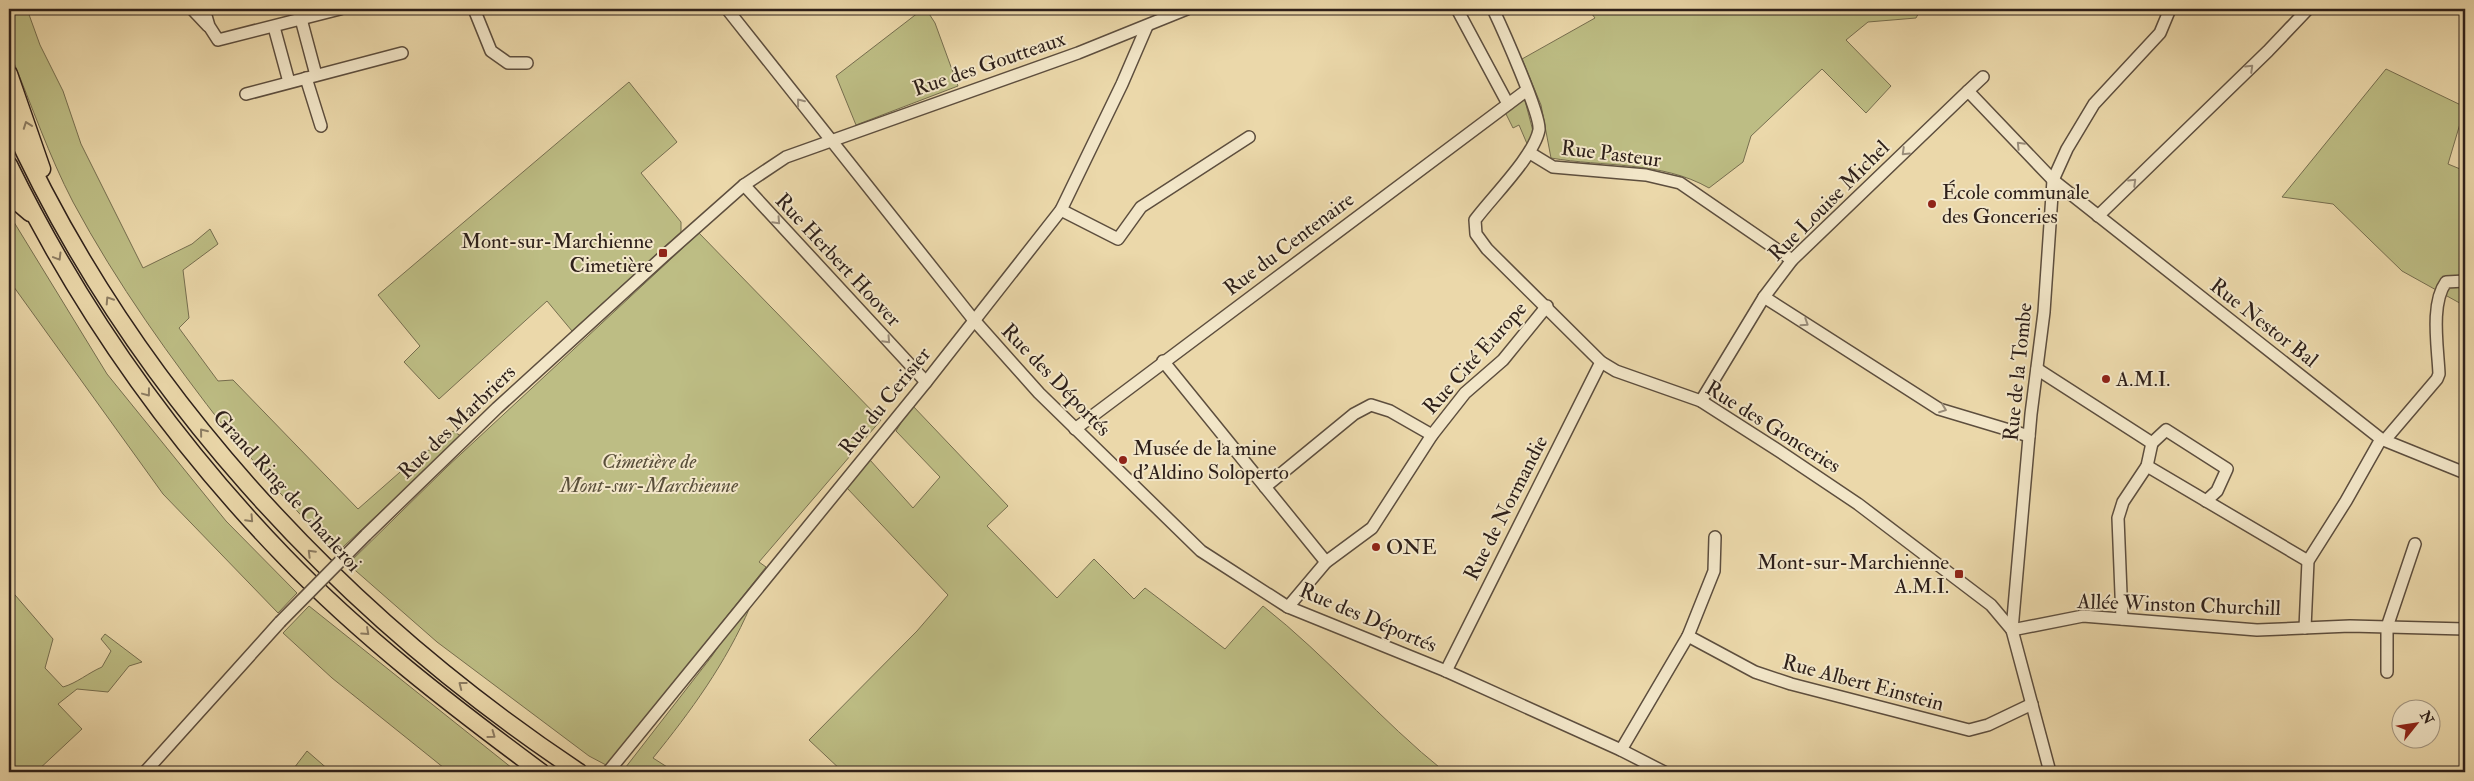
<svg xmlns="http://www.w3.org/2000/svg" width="2474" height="781" viewBox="0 0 2474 781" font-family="'IM FELL Double Pica',serif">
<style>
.green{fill:#bdbd84;stroke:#766e4f}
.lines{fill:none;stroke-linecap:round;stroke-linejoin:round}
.minor-casing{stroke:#5d4e3e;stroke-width:14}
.highway-casing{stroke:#2e201a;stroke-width:19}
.minor{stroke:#f2e6c8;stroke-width:11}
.highway{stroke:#ebd8aa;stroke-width:16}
.minor-bridge-casing{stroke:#5d4e3e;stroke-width:14;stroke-linecap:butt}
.minor-bridge{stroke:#f2e6c8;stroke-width:11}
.oneway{stroke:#9a8d7a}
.oneway2{stroke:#8c7c62}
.poi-dot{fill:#8f2418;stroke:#f2e6c8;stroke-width:2}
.labels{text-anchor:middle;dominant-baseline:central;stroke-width:4;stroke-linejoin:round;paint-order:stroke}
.street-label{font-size:21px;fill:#2e201a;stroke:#f2e6c8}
.poi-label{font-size:21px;fill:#2e201a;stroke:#f2e6c8;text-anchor:start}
.park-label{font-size:21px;font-style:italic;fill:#594f3a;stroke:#f2e6c8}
</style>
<rect width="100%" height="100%" fill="#ebd8aa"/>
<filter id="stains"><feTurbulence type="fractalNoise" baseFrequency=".004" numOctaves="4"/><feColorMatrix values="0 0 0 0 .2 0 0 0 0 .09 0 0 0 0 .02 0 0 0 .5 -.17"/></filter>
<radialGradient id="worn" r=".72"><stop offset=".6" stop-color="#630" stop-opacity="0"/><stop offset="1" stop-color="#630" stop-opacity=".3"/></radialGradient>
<g class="green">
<path d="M9,9H27L40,45L63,91L81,144L143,268L192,244L210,229L218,244L183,270L189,318L179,328L218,381L233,380L358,509L424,451L430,450L453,431L461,436L343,547L332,548L265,477L235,436L228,432C171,359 117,284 73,202C49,156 32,106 12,58L9,45Z"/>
<path d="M923,9H926L935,23L958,86L856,125L836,76Z"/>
<path d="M1588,9H1921L1916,18L1868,22L1846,40L1891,86L1866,113L1822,69L1751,136L1743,162L1709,188C1662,161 1602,167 1551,158L1541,105L1522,59L1595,18Z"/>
<path d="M2386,69L2465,107L2448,164L2465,171V306L2402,271L2333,204L2282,197Z"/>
<path d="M629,82L677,142L641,173L681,222V232L572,331L547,301L439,399L404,362L420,346L378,295Z"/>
<path d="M1524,97L1534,135L1528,146L1519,125L1513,128L1504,110Z"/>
<path d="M9,214L107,374L226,521L297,593L278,613L163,494L11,283L9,284Z"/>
<path d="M699,233L881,420L759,562L766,567L641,724L606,765L589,756L437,642L348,564L448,466Z"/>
<path d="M912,405L1008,506L987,526L1057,598L1094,559L1134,599L1145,588L1225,649L1263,606C1328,657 1381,721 1445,772H843L809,740L917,631L948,595L847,488L870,460L913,508L940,477L896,431Z"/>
<path d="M9,588L53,639L45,668L63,687C77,683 88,673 102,667L111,651L101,639L105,634L142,662L129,666L108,692L77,689L58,704L82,729L36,772H9Z"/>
<path d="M309,606L517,772H449L332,678L283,633Z"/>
<path d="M750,607C726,663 691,711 653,758L675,772H622L712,656L736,620Z"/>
<path d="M307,751L330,771V772H291Z"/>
</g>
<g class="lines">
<g class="minor-casing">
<g id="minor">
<path d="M192,9L208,26"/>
<path d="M204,9L209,26L218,40L340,9"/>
<path d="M474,9L491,51L508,63H527"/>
<path d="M727,9L973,319L1039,393L1201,551L1288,607L1446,671L1621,750L1664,772"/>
<path d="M1457,9L1508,104"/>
<path d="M1493,9C1502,28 1541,115 1539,130C1534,156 1492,197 1475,220L1476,234L1487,249L1601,362L1616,371L1701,401L1776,449L1858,504L1991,605L2012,630"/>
<path d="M301,19L316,75"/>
<path d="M274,27L289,82"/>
<path d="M306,78L321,126"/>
<path d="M1968,91L1983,77"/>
<path d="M246,94L402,53"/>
<path d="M1530,153L1553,167L1646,175L1680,183L1792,260"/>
<path d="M744,185L926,382"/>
<path d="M1061,210L1118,239L1141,207L1249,137"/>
<path d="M2098,216L2268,51L2308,9"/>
<path d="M1764,297L1939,409L2029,436"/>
<path d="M1163,361L1326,562"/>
<path d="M2037,369L2152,443"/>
<path d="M1701,401L1764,297L1792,260L1968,91L2053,180L2381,439L2465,473"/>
<path d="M1075,429L1527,90"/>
<path d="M2385,440L2437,379L2439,374C2438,348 2430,304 2446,282L2465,281"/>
<path d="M2152,443L2166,430L2227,469L2217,491L2206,501"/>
<path d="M2147,466L2308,561"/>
<path d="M1265,487L1354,414L1371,405L1390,411L1432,435"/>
<path d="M366,535L497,408L665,255L744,185L786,157L1078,53L1187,9"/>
<path d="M1288,607L1326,562L1372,528L1432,435L1465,393L1503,360L1547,306"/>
<path d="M2122,619L2118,518L2123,502L2147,466L2152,443"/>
<path d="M2305,628L2308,561L2346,501L2381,439"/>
<path d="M2012,630L2083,616L2257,630L2350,626L2465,629"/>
<path d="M1688,636L1755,672L1791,684L1969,730L1988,725L2032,704"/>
<path d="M1446,671L1601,362"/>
<path d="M2387,672V627L2415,544"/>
<path d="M1621,750L1688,636L1714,571L1715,537"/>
<path d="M145,772L280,622"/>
<path d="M608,772L926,382L1061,210L1122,84L1147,26"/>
<path d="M2050,772L2012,630L2031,414L2044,312L2053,180L2067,149L2094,104L2160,33L2170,9"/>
</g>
</g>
<g class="highway-casing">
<g id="highway">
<path d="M9,74L42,169"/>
<path d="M9,119C129,386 337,611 579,772"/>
<path d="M9,165C79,308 173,441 284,556C362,637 452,706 541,772"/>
<path d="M9,195L30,213"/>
</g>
</g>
<use href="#minor" class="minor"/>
<use href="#highway" class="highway"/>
<g class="minor-bridge-casing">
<path id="minor-bridge" d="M280,622L366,535"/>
</g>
<use href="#minor-bridge" class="minor-bridge"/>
</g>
<defs><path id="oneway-chevron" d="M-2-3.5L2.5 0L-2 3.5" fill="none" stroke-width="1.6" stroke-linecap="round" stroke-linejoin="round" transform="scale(1.25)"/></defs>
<g class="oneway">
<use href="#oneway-chevron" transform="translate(2250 68) rotate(-44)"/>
<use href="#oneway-chevron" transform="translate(800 102) rotate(-128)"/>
<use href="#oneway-chevron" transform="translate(2020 145) rotate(-134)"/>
<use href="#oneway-chevron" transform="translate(1905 152) rotate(136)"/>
<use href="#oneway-chevron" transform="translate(2133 182) rotate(-44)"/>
<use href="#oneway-chevron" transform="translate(777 221) rotate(47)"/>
<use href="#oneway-chevron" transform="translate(1805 323) rotate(33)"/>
<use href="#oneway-chevron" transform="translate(887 340) rotate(47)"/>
<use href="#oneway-chevron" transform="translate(1943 409) rotate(21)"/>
</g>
<g class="oneway2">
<use href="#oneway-chevron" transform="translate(27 125) rotate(-110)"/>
<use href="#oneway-chevron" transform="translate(58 257) rotate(59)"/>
<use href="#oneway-chevron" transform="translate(109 300) rotate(-123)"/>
<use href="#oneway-chevron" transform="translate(147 393) rotate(53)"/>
<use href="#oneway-chevron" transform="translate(203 432) rotate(-129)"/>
<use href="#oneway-chevron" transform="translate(250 519) rotate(47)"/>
<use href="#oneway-chevron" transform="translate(311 553) rotate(-135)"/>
<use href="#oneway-chevron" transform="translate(366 632) rotate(42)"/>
<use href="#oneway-chevron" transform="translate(462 685) rotate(-142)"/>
<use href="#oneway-chevron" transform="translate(492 735) rotate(36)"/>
</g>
<g class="poi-dot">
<circle cx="1932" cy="204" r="5"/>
<rect x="658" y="248" width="10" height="10" rx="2.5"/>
<circle cx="2106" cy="379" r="5"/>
<circle cx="1123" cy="460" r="5"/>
<circle cx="1376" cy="547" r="5"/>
<rect x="1954" y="569" width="10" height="10" rx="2.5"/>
</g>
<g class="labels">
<g class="street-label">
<text transform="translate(989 64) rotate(-19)">Rue des Goutteaux</text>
<text transform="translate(1611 154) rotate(7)">Rue Pasteur</text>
<text transform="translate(1829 201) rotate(-45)">Rue Louise Michel</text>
<text transform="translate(1289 244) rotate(-37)">Rue du Centenaire</text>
<text transform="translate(838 260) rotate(47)">Rue Herbert Hoover</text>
<text transform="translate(2264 323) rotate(38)">Rue Nestor Bal</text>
<text transform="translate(1475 358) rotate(-48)">Rue Cité Europe</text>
<text transform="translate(2018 372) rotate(-84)">Rue de la Tombe</text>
<text transform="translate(1056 380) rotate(46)">Rue des Déportés</text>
<text transform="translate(885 401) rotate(-51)">Rue du Cerisier</text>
<text transform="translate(457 422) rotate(-44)">Rue des Marbriers</text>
<text transform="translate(1773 427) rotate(32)">Rue des Gonceries</text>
<text transform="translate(287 491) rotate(48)">Grand Ring de Charleroi</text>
<text transform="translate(1506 508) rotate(-63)">Rue de Normandie</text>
<text transform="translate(2179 605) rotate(2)">Allée Winston Churchill</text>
<text transform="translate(1368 618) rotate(23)">Rue des Déportés</text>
<text transform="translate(1863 683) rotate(15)">Rue Albert Einstein</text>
</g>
<g class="poi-label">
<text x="1942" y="192">École communale<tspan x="1942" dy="24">des Gonceries</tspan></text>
<text x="653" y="241" text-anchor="end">Mont-sur-Marchienne<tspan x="653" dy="24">Cimetière</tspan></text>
<text x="2116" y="379">A.M.I.</text>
<text x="1133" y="448">Musée de la mine<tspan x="1133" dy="24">d'Aldino Soloperto</tspan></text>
<text x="1386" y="547">ONE</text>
<text x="1949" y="562" text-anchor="end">Mont-sur-Marchienne<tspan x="1949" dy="24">A.M.I.</tspan></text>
</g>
<g class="park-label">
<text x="649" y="461">Cimetière de<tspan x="649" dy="24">Mont-sur-Marchienne</tspan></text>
</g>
</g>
<rect width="2474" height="781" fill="none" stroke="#ebd8aa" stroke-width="30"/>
<rect x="10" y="10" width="2454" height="761" fill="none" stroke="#2e201a" stroke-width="2.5"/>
<rect x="15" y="15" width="2444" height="751" fill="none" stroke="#2e201a"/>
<g transform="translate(2416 724) rotate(60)"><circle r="24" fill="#f2e6c8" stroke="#a49782"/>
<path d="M0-4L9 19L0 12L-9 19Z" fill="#8f2418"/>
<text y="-8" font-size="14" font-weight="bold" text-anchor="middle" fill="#2e201a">N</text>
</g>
<rect width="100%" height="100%" filter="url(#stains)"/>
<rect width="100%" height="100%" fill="url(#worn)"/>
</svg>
